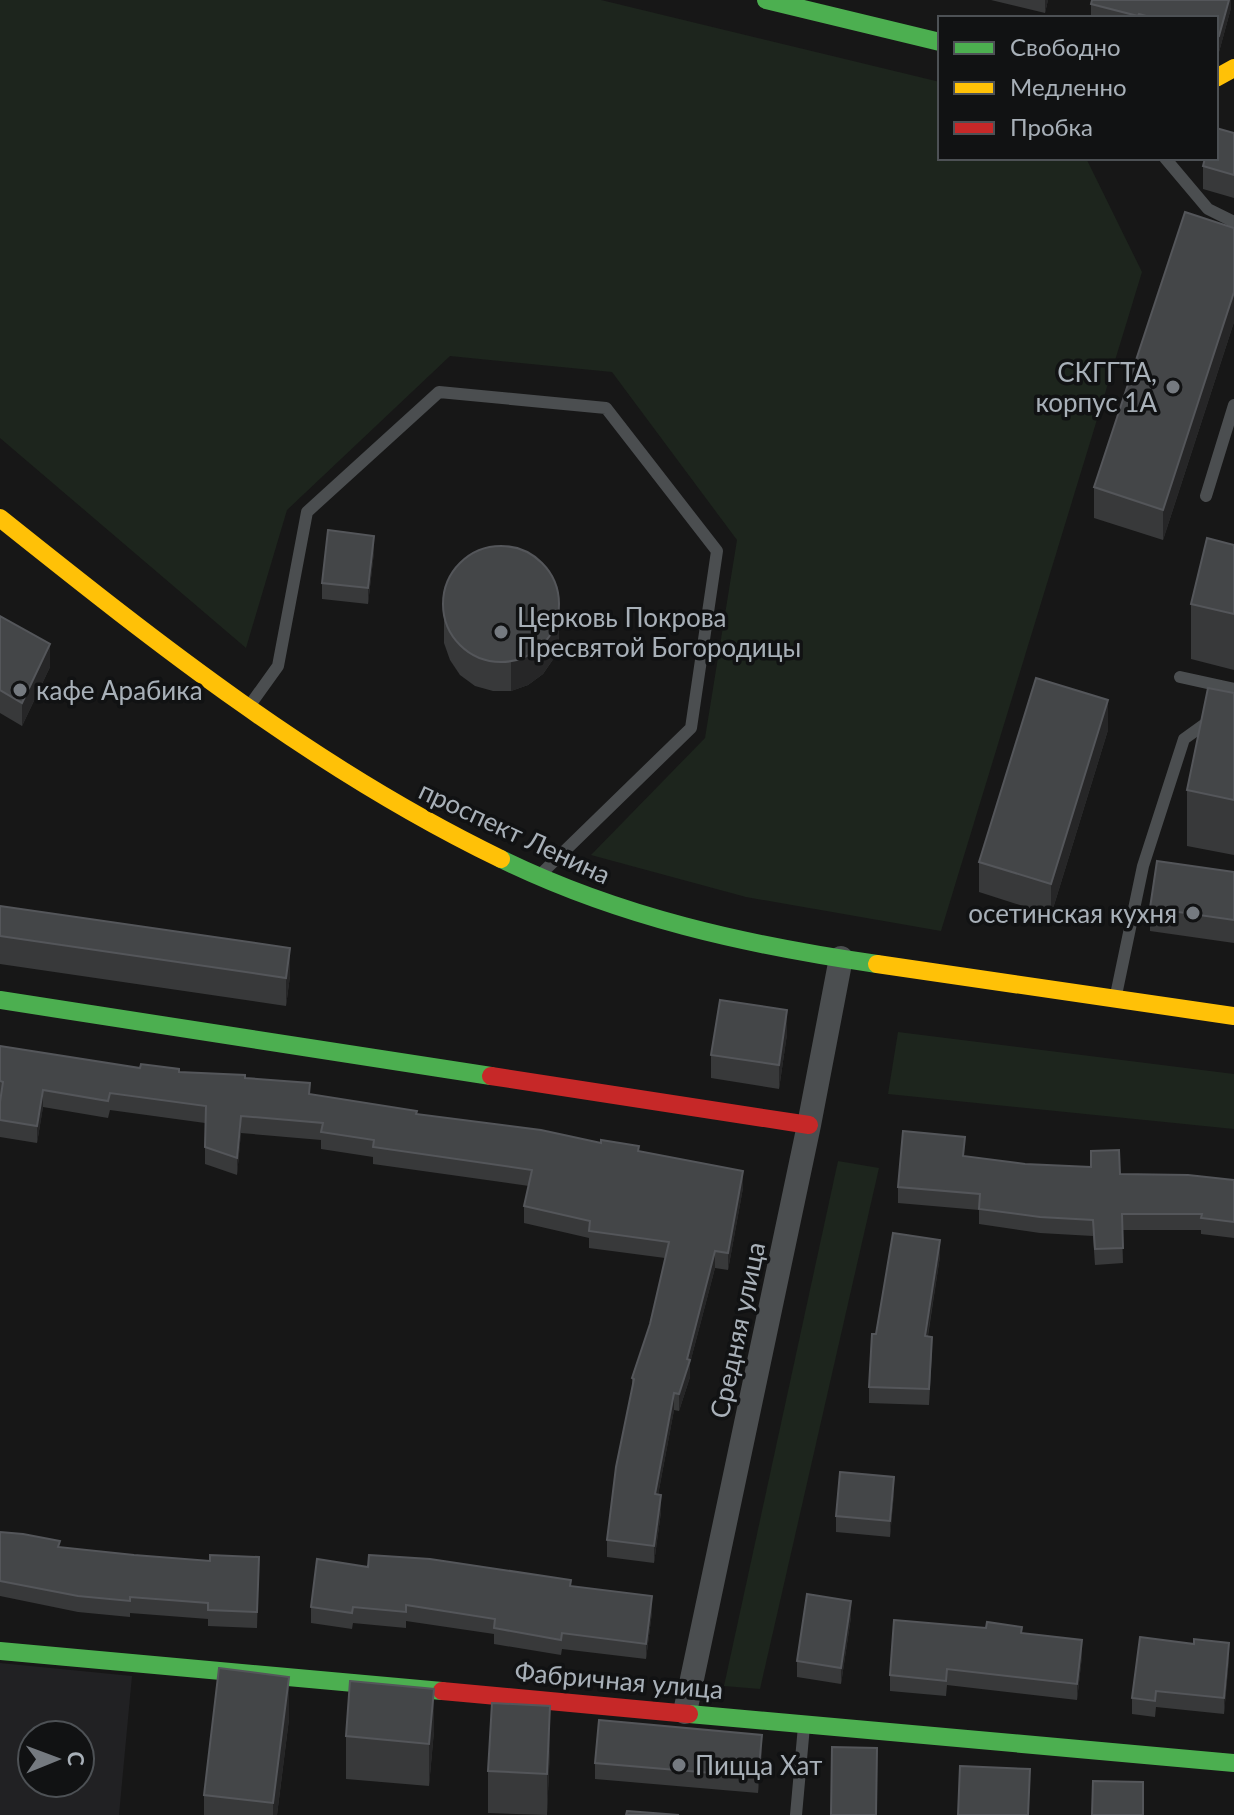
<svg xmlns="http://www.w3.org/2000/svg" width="1234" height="1815" viewBox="0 0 1234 1815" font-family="Lato,sans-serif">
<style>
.built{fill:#212123;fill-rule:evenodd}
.green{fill:#1d251d}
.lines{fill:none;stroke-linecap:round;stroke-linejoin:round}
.lane{stroke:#4b4e50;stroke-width:12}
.street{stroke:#4b4e50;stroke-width:24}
.fast{stroke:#4caf50;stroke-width:18}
.slow{stroke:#ffc107;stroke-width:18}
.jam{stroke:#c62828;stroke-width:18}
.wall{fill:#38393a}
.shaded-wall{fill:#262627}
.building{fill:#444648;stroke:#54565a;stroke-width:2}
.poi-dot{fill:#757a80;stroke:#111213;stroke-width:3}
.labels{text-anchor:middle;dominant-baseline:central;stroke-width:7;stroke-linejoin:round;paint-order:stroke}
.poi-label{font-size:26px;fill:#a8b0b8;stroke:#111213;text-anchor:start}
.street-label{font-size:26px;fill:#a8b0b8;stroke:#111213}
</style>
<rect width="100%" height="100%" fill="#171717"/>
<path class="built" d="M0,1663L132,1676L119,1815H0ZM32,1735H80V1783H32Z"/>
<g class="green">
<path d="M0,0H601L940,82V158H1086L1142,272L941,931L746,897L591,855L705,738L737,540L612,372L450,356L287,510L246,648L0,438Z"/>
<path d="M898,1032L1234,1074V1129L888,1094Z"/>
<path d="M838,1161L879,1168L760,1689L724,1686Z"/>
</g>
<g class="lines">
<g class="lane">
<path d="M1165,158L1208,209L1234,222"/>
<path d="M1206,496L1234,405"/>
<path d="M1180,677L1234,689"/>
<path d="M250,705L278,666L307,512L439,392L606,408L717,551L691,728L543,872"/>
<path d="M1116,995L1143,866L1184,739L1234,703"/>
<path d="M796,1815L804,1726"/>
</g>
<path class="street" d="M685,1712L809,1125L841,958"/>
<g class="fast">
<path d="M766,0L940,42"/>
<path d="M501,859C620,917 746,945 877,964"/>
<path d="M0,1000L491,1076"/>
<path d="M0,1651L442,1691"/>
<path d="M689,1714L1234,1763"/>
</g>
<g class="slow">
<path d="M1216,78L1234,68"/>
<path d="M0,518C159,645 317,770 501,859"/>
<path d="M877,964L1234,1016"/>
</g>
<g class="jam">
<path d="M491,1076L809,1125"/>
<path d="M442,1691L689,1714"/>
</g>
</g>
<g class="wall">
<path d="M991,0H1048L1045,13Z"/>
<path d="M1231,0V8L1219,52L1216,51V18H1091V4Z"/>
<path d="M1234,133V198L1203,189V166Z"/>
<path d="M1234,228V322L1163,540L1094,518V487Z"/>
<path d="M1234,545V670L1191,659V604Z"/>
<path d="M374,552L368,604L322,599V583Z"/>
<path d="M444,595L559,638L554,658L543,674L528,685L511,691H493L475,686L460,675L450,660L444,643Z"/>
<path d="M0,616L50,667L22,726L0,713Z"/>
<path d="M1234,693V855L1187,846V790Z"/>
<path d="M1108,730L1051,915L979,892V862Z"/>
<path d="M1234,872V943L1150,931V908Z"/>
<path d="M0,906L290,976L286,1006L0,964Z"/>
<path d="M787,1034L779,1089L711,1078V1055Z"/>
<path d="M0,1046L140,1068L245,1078L310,1094L417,1114L601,1143L639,1151L743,1188L728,1270L715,1268L690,1363V1377L679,1411L674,1410L658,1495L661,1512L654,1563L607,1557V1540L632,1392V1378L650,1324L665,1258L589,1248V1238L524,1223V1206L529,1186L373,1164V1157L321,1149V1140L241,1133L237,1175L205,1164V1123L110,1110L108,1118L43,1107L37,1143L0,1137Z"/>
<path d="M1091,1151L1120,1174L1234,1180V1238L1201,1234V1230H1122L1123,1263L1095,1265L1093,1236L1040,1233L979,1224V1210L898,1203V1187L964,1156L1025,1164L1091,1167Z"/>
<path d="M940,1256L928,1336L932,1352L929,1405L869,1403V1387L876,1334Z"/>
<path d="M894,1493L890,1537L836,1532V1516Z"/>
<path d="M0,1532L60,1547L134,1555L210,1561L259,1557L257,1628L208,1626V1619L130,1613V1617L78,1612L0,1596Z"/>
<path d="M368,1567L571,1586L652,1612L646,1659L562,1649L561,1655L494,1644V1634L406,1621V1628L353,1623L352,1629L311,1623V1607Z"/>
<path d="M851,1617L841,1684L797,1677V1661Z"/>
<path d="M1022,1633L1082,1656L1077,1700L947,1685L946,1696L890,1691V1675Z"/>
<path d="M1229,1659L1224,1714L1156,1707L1155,1717L1132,1714V1698Z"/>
<path d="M289,1719L277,1815H204V1795Z"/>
<path d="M434,1731L429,1786L346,1779V1736Z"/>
<path d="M550,1748L547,1815L488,1813V1771Z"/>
<path d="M762,1750L758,1793L595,1779V1763Z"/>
</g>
<g class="shaded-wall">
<path d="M1045,0H1048L1045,13Z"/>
<path d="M1229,0H1231V8L1219,52V36Z"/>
<path d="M1234,292V322L1163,540V510Z"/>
<path d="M374,536V552L368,604V588Z"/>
<path d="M559,608V638L554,658L543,674L528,685L511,691V661Z"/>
<path d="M50,644V667L22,726V703Z"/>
<path d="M1108,700V730L1051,915V884Z"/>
<path d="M290,948V976L286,1006V978Z"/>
<path d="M787,1010V1034L779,1089V1065Z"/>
<path d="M43,1090V1107L37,1143V1126Z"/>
<path d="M241,1116V1133L237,1175V1158Z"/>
<path d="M743,1171V1188L728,1270V1253Z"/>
<path d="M940,1240V1256L925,1352V1336Z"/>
<path d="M715,1251V1268L690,1363V1377L679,1411V1394Z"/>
<path d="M674,1393V1410L655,1511V1494Z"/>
<path d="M894,1477V1493L890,1537V1521Z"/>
<path d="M661,1495V1512L654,1563V1546Z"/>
<path d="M652,1596V1612L646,1659V1644Z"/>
<path d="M851,1601V1617L841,1684V1668Z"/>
<path d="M1082,1640V1656L1077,1700V1684Z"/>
<path d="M1229,1643V1659L1224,1714V1698Z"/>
<path d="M289,1677V1719L277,1815H273V1803Z"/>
<path d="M434,1689V1731L429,1786V1744Z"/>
<path d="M550,1706V1748L547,1815V1774Z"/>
<path d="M762,1735V1750L758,1793V1777Z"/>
</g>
<g class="building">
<path d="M1092,0H1229L1219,36L1216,35V18H1153L1139,14L1138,16L1091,4Z"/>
<path d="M1216,128L1234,133V175L1203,166L1205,158H1216Z"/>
<path d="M1185,212L1234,228V292L1163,510L1094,487Z"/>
<path d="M328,530L374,536L368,588L322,583Z"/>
<path d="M1207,538L1234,545V614L1191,604Z"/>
<circle cx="501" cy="604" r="58"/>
<path d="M0,616L50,644L22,703L0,690Z"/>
<path d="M1036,678L1108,700L1051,884L979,862Z"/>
<path d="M1208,688L1234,693V800L1187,790Z"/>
<path d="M1157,861L1234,872V920L1150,908Z"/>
<path d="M0,906L290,948L286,978L0,936Z"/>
<path d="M720,1000L787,1010L779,1065L711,1055Z"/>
<path d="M0,1046L140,1068L141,1064L179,1069V1072L245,1075V1078L310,1083L309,1094L417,1111L416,1114L541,1130L601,1143V1140L639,1146L638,1151L743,1171L728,1253L715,1251L687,1359L690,1360L679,1394L674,1393L655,1494L661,1495L654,1546L607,1540L616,1467L634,1379L632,1378L650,1324L669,1242L589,1231L590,1221L524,1206L532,1170L373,1147L374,1140L321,1132L323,1123L241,1116L237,1158L205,1147L206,1106L110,1093L108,1101L43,1090L37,1126L0,1120V1102L3,1082L0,1081Z"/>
<path d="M903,1131L965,1137L963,1156L1025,1164L1091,1167V1151L1119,1150L1120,1174L1188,1175L1234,1180V1222L1201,1218L1202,1214H1122L1123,1248L1095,1249L1093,1220L1040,1217L979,1209L980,1194L898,1187Z"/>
<path d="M893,1233L940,1240L925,1336L932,1337L929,1389L869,1387L872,1334H876Z"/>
<path d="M840,1472L894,1477L890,1521L836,1516Z"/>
<path d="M0,1532L23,1534L60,1541L58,1547L134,1555L210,1561V1555L259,1557L257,1612L208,1610V1603L130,1597V1601L78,1596L0,1581Z"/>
<path d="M369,1555L430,1559L571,1580L570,1586L652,1596L646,1644L562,1633L561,1640L494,1628L495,1619L406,1605V1612L353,1607L352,1613L311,1607L317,1559L368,1567Z"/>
<path d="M807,1594L851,1601L841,1668L797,1661Z"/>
<path d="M894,1620L986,1628L987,1622L1022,1627L1021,1633L1082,1640L1077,1684L947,1669L946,1681L890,1675Z"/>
<path d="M1140,1637L1194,1644V1639L1229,1643L1224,1698L1156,1691L1155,1701L1132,1698Z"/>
<path d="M219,1668L289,1677L273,1803L204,1795Z"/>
<path d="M350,1681L434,1689L429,1744L346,1736Z"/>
<path d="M492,1703L550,1706L547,1774L488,1771Z"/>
<path d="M599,1720L762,1735L758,1777L595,1763Z"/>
<path d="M832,1747L877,1748L876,1815H831Z"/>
<path d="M960,1766L1030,1769L1028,1815H958Z"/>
<path d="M1093,1781L1143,1782V1815H1092Z"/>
<path d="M627,1811L679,1815H626Z"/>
</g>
<g class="poi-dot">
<circle cx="1173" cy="387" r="8"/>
<circle cx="501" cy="632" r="8"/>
<circle cx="20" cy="690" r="8"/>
<circle cx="1193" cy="913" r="8"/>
<circle cx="679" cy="1765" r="8"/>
</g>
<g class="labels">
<g class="poi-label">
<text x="1157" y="372" text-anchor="end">СКГГТА,<tspan x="1157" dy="30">корпус 1А</tspan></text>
<text x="517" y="617">Церковь Покрова<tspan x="517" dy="30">Пресвятой Богородицы</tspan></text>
<text x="36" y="690">кафе Арабика</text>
<text x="1177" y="913" text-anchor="end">осетинская кухня</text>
<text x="695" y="1765">Пицца Хат</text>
</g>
<g class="street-label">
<text transform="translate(515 832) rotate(25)">проспект Ленина</text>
<text transform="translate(737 1330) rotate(-78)">Средняя улица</text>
<text transform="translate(619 1680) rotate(5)">Фабричная улица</text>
</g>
</g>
<rect x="938" y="16" width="280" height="144" fill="#111213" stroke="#4d5155" stroke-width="2"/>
<rect x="954" y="42" width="40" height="12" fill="#4caf50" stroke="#4d5155" stroke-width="2"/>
<text x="1010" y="56" font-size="24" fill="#a8b0b8">Свободно</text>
<rect x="954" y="82" width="40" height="12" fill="#ffc107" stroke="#4d5155" stroke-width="2"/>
<text x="1010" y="96" font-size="24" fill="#a8b0b8">Медленно</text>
<rect x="954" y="122" width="40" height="12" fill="#c62828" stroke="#4d5155" stroke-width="2"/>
<text x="1010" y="136" font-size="24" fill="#a8b0b8">Пробка</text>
<g transform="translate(56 1759) rotate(89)"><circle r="38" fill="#111213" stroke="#4d5155" stroke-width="2"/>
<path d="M0-6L14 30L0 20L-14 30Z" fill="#757a80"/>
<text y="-12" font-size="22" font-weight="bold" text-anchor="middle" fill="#a8b0b8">С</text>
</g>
</svg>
